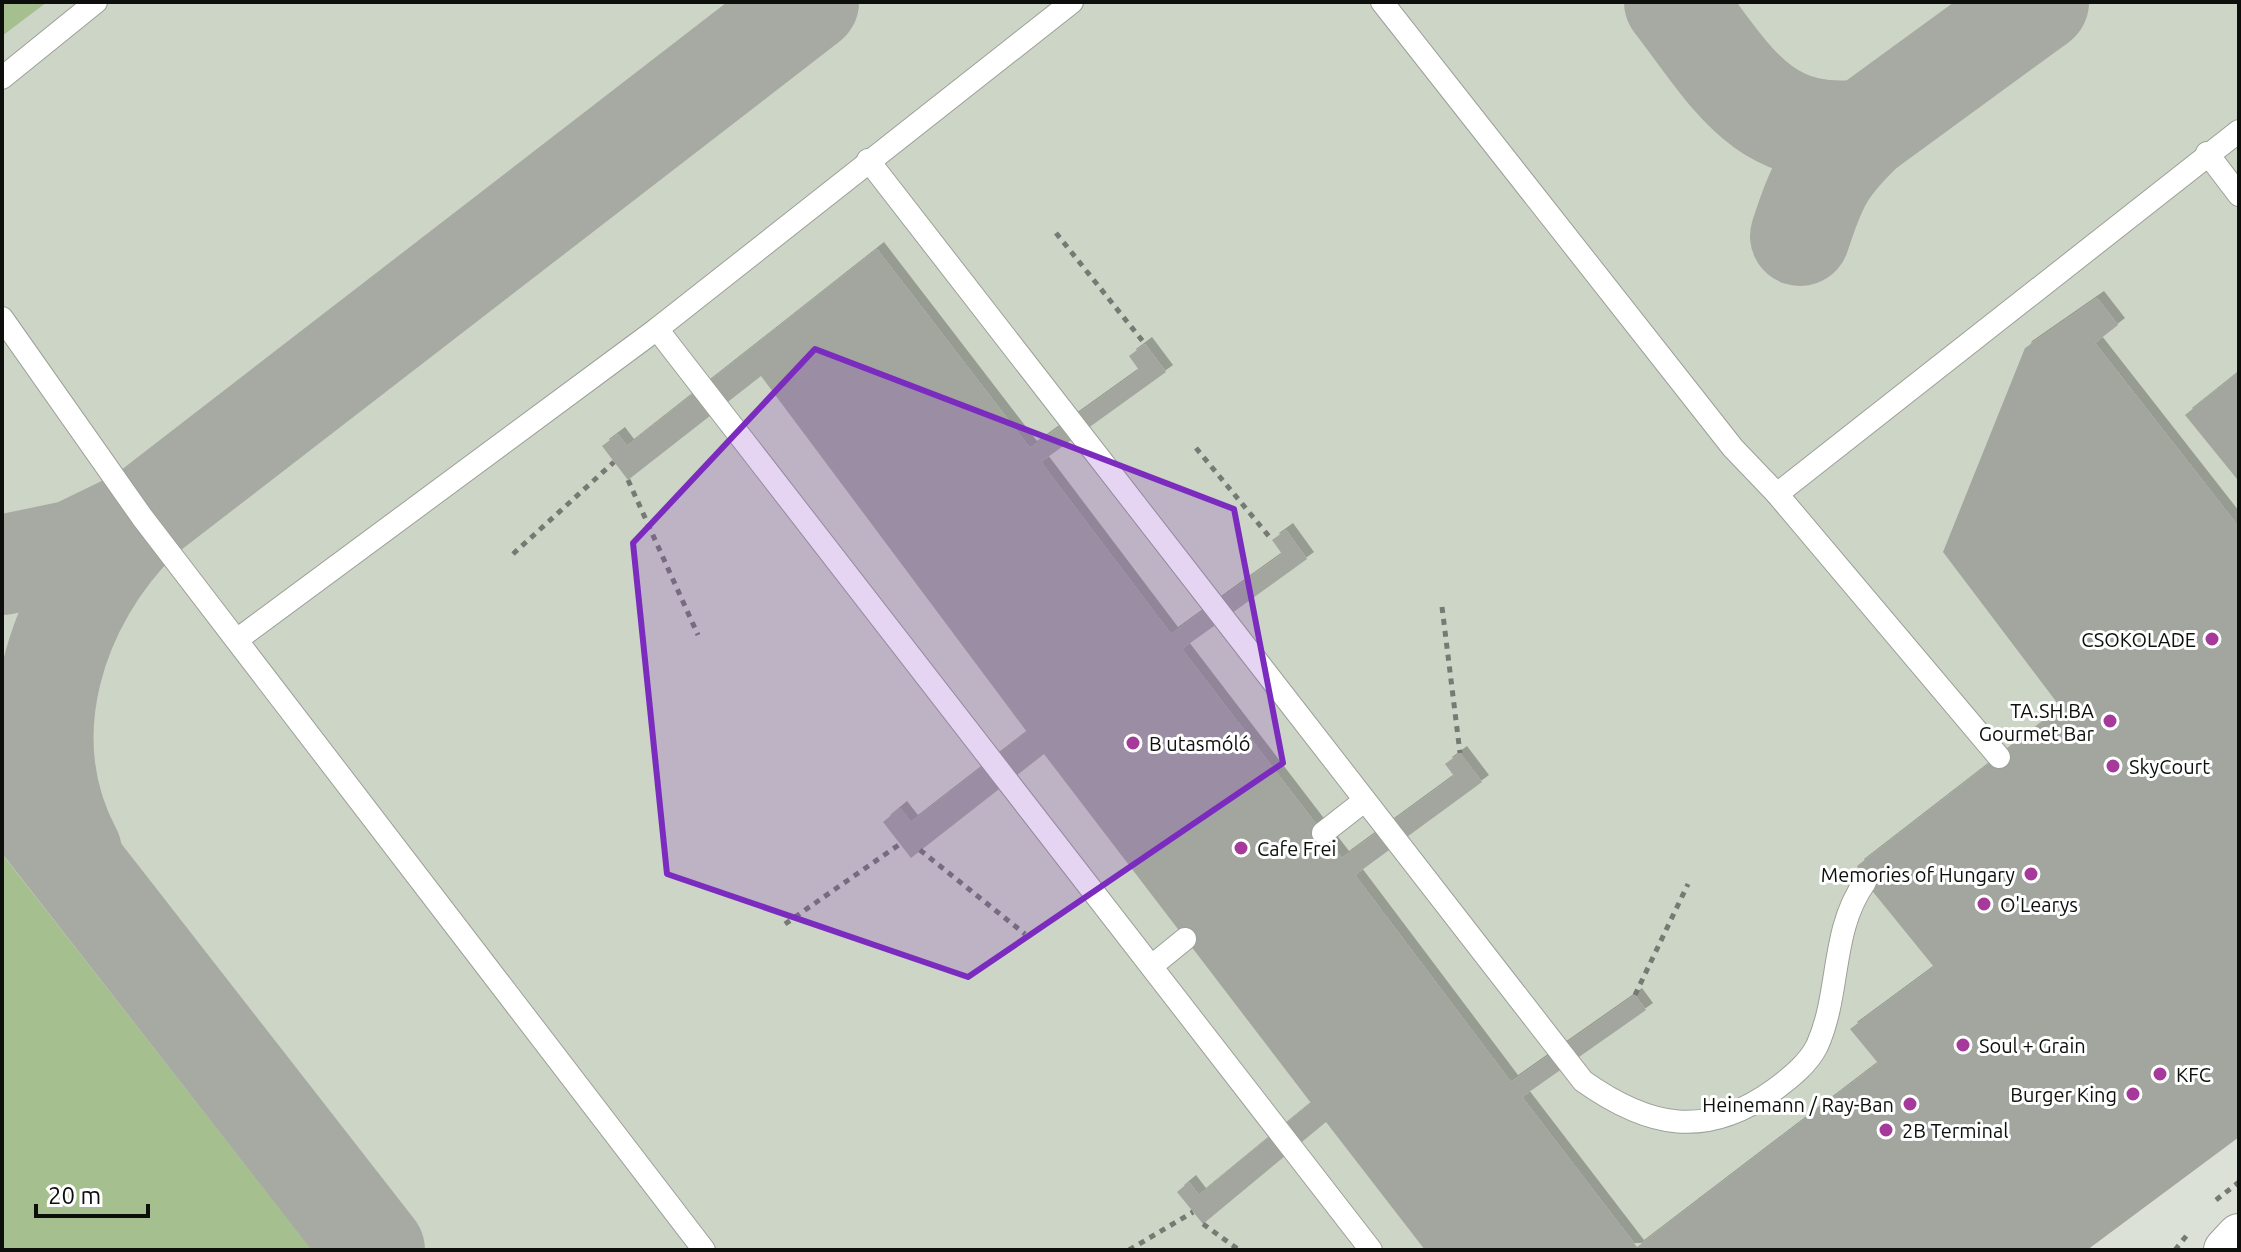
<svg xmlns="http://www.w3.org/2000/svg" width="2241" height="1252" viewBox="0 0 2241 1252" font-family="Ubuntu,sans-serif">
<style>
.built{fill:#cdd5c6}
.green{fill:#a6bf8e}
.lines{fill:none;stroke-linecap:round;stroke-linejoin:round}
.taxiway{stroke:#a6aaa3;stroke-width:100}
.building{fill:#a2a69e;filter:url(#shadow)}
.lane-casing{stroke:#9ca098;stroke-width:24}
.secondary-casing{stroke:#9ca098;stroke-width:46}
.path{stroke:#767a74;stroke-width:5;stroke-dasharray:6 6;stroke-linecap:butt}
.lane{stroke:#fff;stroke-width:22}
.secondary{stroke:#fff;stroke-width:44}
.marked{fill:#7b2cbf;fill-opacity:0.2;stroke:#7b2cbf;stroke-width:6;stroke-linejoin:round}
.poi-dot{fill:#a63a9a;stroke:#fff;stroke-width:3}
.labels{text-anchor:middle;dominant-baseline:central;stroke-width:6;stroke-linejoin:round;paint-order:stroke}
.poi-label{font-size:20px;fill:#0d0f0c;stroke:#fff;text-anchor:start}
</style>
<defs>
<filter id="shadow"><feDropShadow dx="7" dy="-7" stdDeviation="0" flood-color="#0004"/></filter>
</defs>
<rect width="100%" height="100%" fill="#dce1d8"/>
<path class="built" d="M2,2H2239V1137L2087,1250H2Z"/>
<g class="green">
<path d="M2,2H47L2,36Z"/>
<path d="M2,854L312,1250H2Z"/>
</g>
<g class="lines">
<g class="taxiway">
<path d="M1674,2C1730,74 1761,142 1865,129"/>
<path d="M1800,236C1817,184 1825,167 1865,129L2039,2"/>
<path d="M2,565L74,550L142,517L809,2"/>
<path d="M2,772L375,1250"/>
<path d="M72,852C11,737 55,602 142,517"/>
</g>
</g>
<g class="building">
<path d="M877,249L1030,448L1139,370L1129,356L1145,344L1166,372L1041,462L1171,634L1282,554L1272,540L1286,530L1307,559L1182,649L1342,858L1454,776L1445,764L1460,753L1482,782L1355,875L1511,1082L1635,995L1646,1010L1522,1097L1637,1247L1878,1063L1850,1029L1934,967L1865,882L1857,866L2061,708L1943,552L2025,348L2097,298L2118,325L2095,343L2239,527V1137L2087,1250H1425L1326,1122L1203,1224L1177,1192L1189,1182L1199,1195L1311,1103L1044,754L911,858L883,822L900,808L911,822L1027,732L761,376L628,480L602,446L618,434L627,446Z"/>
<path d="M2239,372V478L2237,479L2185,415Z"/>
</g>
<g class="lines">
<g class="lane-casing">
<g id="lane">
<path d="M1382,2L1733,448L1777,494L1999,757"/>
<path d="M2,78L96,2"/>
<path d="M2207,153L2239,195"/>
<path d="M868,160L1583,1081C1649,1128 1706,1139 1774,1090C1790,1078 1808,1064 1817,1046C1841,993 1830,931 1865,882"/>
<path d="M2,318L142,517L704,1250"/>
<path d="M657,329L1371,1250"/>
<path d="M1777,494L2239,131"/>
<path d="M238,639L657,329L1072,2"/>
<path d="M1323,833L1364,801"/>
<path d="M1153,965L1185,939"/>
</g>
</g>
<g class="secondary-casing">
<path id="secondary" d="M2226,1250L2239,1236"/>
</g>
<g class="path">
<path d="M1056,233L1145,344"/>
<path d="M1196,448L1272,540"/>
<path d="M628,480L698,635"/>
<path d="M513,554L614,462"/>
<path d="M1442,607L1460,753"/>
<path d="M920,850L1025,934"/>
<path d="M785,924L900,844"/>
<path d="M1635,995L1688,884"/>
<path d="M2216,1200L2239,1182"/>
<path d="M1203,1224L1239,1250"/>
<path d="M1129,1250L1193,1212"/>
<path d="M2175,1250L2187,1235"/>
</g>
<use href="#lane" class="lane"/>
<use href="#secondary" class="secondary"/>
</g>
<path class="marked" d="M815,349L1234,509L1283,763L968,977L667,874L633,543Z"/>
<g class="poi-dot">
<circle cx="2212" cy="639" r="8"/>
<circle cx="2110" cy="721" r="8"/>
<circle cx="1133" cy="743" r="8"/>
<circle cx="2113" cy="766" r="8"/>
<circle cx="1241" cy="848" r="8"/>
<circle cx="2031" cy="874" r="8"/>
<circle cx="1984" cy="904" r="8"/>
<circle cx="1963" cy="1045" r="8"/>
<circle cx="2160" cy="1074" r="8"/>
<circle cx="2133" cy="1094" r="8"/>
<circle cx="1910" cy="1104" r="8"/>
<circle cx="1886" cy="1130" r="8"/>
</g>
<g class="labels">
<g class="poi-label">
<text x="2196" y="639" text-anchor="end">CSOKOLADE</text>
<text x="2094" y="710" text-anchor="end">TA.SH.BA<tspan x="2094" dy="23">Gourmet Bar</tspan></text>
<text x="1149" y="743">B utasmóló</text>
<text x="2129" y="766">SkyCourt</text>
<text x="1257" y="848">Cafe Frei</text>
<text x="2015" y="874" text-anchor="end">Memories of Hungary</text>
<text x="2000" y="904">O'Learys</text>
<text x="1979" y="1045">Soul + Grain</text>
<text x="2176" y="1074">KFC</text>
<text x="2117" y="1094" text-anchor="end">Burger King</text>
<text x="1894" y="1104" text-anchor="end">Heinemann / Ray-Ban</text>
<text x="1902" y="1130">2B Terminal</text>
</g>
</g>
<rect width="2241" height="1252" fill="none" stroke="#0d0f0c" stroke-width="8"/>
<path d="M36 1204v12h112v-12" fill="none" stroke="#0d0f0c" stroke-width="4"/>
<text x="48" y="1204" font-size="24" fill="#0d0f0c" stroke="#ffffff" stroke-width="6" paint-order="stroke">20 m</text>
</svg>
